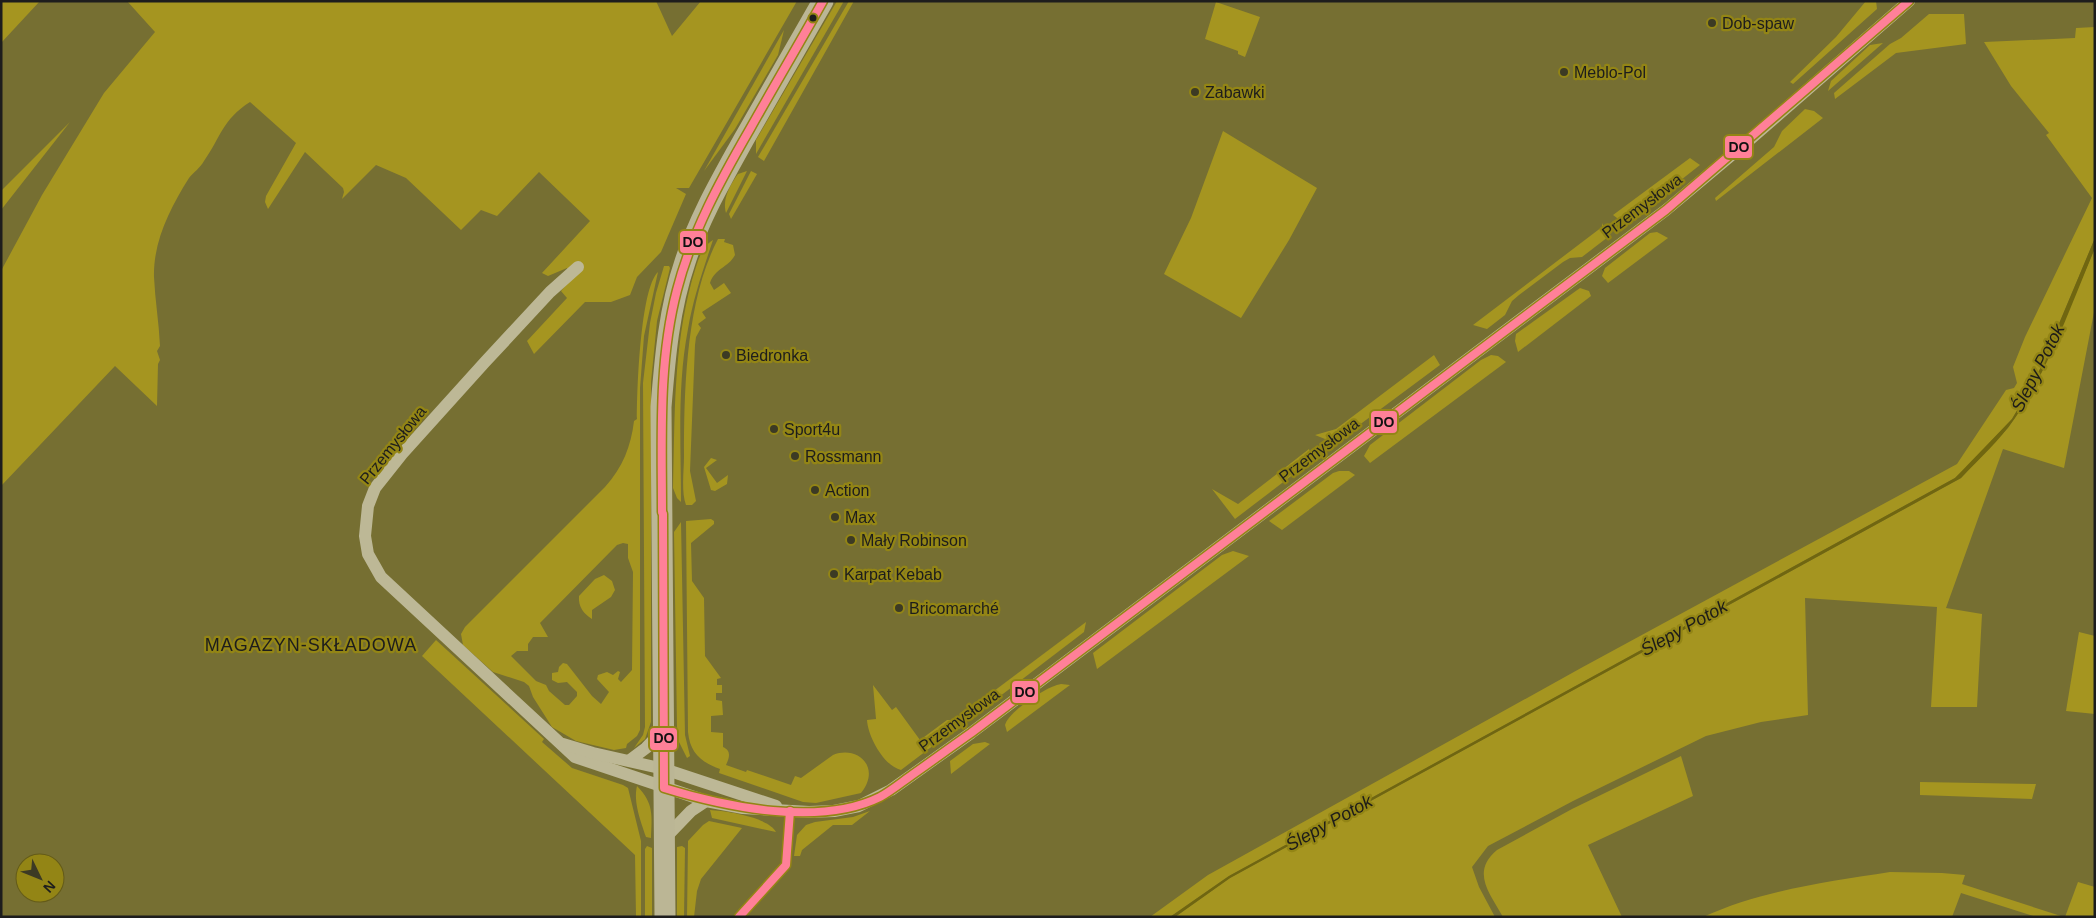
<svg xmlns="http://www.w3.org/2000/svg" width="2096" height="918" viewBox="0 0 2096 918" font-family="Arial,sans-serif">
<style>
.green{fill:#a59520;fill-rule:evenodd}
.water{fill:#706610}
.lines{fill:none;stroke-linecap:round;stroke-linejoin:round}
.minor{stroke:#bdb896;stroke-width:12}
.primary{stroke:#bbb695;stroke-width:21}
.bus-1-casing{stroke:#938515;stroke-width:11}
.bus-1{stroke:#ff8098;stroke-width:8}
.bus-dot{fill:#1d1d1d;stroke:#938515;stroke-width:2}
.poi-dot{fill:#3c3a24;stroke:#938515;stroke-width:2}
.labels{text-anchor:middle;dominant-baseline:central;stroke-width:4.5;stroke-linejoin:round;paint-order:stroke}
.poi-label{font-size:16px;fill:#1d1d1d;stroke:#938515;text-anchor:start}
.street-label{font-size:16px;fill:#1d1d1d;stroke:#938515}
.water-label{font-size:18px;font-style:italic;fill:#1d1c19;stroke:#938515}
.neighbourhood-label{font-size:18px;letter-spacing:1px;fill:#1d1d1d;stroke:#938515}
.line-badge{stroke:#938515;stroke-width:2}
.pale-badge-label{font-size:14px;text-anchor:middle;font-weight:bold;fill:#111}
</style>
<rect width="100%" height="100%" fill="#766f32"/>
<g class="green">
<path d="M1,1H40L1,43Z"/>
<path d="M127,1H656L672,36L701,1H797L689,188H676L686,194L661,252L637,277L630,295L611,302H585L534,354L527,341L567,298L561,291L567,284V268L548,276L542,273L590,221L539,172L497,216L481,210L461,230L406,178L376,165L342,199L344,192L343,188L305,152L268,209L265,202L266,196L296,143L250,102C222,120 221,137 204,161C200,168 194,172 189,178C170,208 153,242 154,277C155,300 159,323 160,346L157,351L160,360L158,364L157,406L115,366L1,486V271L42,195L104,93L155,32Z"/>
<path d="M837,1H844L756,154V140Z"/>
<path d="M849,1H854L764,161L758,157Z"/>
<path d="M1866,1H1876L1877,9L1793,84L1790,82L1836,37Z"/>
<path d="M1216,2L1260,17L1245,57L1238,54V51L1205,39Z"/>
<path d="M1929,14H1964L1966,44L1896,53L1835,99L1834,93L1890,44L1901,38Z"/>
<path d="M2095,27V238L2040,369L2028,392L2012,419L1963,471L1955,478L1873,523L1229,876L1170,917H1150L1208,875L1581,668L1957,464L2006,390L2014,388L2017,383L2013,367L2025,337L2092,198L2046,135L2049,133L2011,86L1984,42L2075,38L2076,28Z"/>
<path d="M784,30L778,55L735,129L704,171Z"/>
<path d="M1883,43L1828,91L1831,81L1870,45Z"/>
<path d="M1805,109L1814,111L1823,118L1716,201L1715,198L1774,147L1782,131Z"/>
<path d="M70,122L1,210V191Z"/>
<path d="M1223,131L1317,188L1289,240L1241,318L1164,274L1191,218Z"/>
<path d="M1690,158L1700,165L1625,224L1613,215Z"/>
<path d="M747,171L726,213C722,199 730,185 738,174Z"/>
<path d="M751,171L757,174L731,219L729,214Z"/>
<path d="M1602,223L1608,237L1582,257L1570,258L1563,262L1519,295L1512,301L1505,315L1487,329L1473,325L1602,227Z"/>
<path d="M1657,232L1668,238L1608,283L1602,276L1605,268L1650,233Z"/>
<path d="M718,239H725L724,242L733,245L735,255C728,268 715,268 710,283L714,290L724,283L731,293L702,312L706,318L698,324L701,328L696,337L695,345L690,471L696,501L692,505H686C681,492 684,470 684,456C684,388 686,300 718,239Z"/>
<path d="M713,240C703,270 693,299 688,329C677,386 681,445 681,502L677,498L673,488C675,418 673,349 692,280C697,265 699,249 713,240Z"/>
<path d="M2095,248V307L2064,468L2003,449L1946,608L1982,614L1977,707H1931L1937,607L1805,598L1808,715L1761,722L1706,736L1573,801L1488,846L1472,867L1479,887L1495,917H1175L1230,878L1961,478L2008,428L2031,394L2044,367Z"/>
<path d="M664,266H669L670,268L657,321L651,382V722L645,739L634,748L643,735L645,727L643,383L650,323L656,293Z"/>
<path d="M658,272L644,336L640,388V730L637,736L627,744L626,748L614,750L576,741L552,727L533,697L529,686L524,682L493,672L463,645L461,634L465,627L605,487C623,467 631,446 634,421L637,419C637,392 640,289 658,272ZM623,543L628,544V558L633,572L632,670L621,682L618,679L620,672L618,671L613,675L607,672L598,675L597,679L609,692L601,704L592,696L567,664L563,663L559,667L558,672L552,673V680L558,683L567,682L577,692V696L569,705H565L549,691L546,685L536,681L511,656L517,651H528V644L533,637H548L540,623L617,545Z"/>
<path d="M1580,288L1589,291L1591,296L1518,352L1515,341L1516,334Z"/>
<path d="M1434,355L1440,365L1335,443L1315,435L1336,429Z"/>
<path d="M1491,355L1498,356L1506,362L1370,463L1364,456L1370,445L1481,360Z"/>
<path d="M1309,449L1312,460L1235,519L1212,489L1238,504Z"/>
<path d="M711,458L717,460L706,468L717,483L728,475L727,484L715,491L711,490L704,467Z"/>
<path d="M1339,471H1349L1355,475L1282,530L1269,521L1333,473Z"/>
<path d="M711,519L714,521V524L691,543L692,581L704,598L705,656L721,678L717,679V685H722V693H716V700L722,701L723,715L711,716V732L723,733V747C732,751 729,758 726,765L746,772L747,770L791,785L795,776L801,778L833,755C857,745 882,767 861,793L816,803L803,802L719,773L720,769C701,762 690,753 688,732L686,521Z"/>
<path d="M681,522L685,735L690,756L687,758L678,740L677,727L674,532Z"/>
<path d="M1233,551L1249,556L1097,669L1093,653L1222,555Z"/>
<path d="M604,575L612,581L615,590L611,597L592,610V619C584,614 578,607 579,596L595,579Z"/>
<path d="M1086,622L1084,632L974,716L966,712Z"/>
<path d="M2079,632L2095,636V714L2066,711Z"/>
<path d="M436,640L544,739L542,742L572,768L623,785L628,788L641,841V917H636L635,855L422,656Z"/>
<path d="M1061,684L1070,685L1007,732L1005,725C1009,711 1047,686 1061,684Z"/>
<path d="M873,685L892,710L896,707L920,740L947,720H951L955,729L901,770C884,766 868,737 867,720L876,719Z"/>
<path d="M985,742L990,744L951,774L950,761L973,744Z"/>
<path d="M1681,756L1693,796L1588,845L1622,917H1503C1489,892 1471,872 1497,850L1572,809Z"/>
<path d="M1920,782L2036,784L2032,799L1920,795Z"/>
<path d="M637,786C654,803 652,816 651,838L646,837C641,822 633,802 637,786Z"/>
<path d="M710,810C726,811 768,817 776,832L712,818Z"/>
<path d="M870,811L852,825H833L802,850L800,856H794L797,835L806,825L815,822L853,817Z"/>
<path d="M709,821L742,828L701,879L697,891L694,917H687L688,841L703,825Z"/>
<path d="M647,846L652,848V917H645V849Z"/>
<path d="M682,846L685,848L684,917H677V847Z"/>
<path d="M1890,872L1942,873L1965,875L1962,884L2064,917H2036L1961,893L1952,917H1703C1762,890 1827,882 1890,872Z"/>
<path d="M2078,882L2095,887V917H2065Z"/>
</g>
<path class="water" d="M2095,238V248C2071,305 2050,367 2015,418C2000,440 1979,459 1961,478L1230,878L1175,917H1170L1229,876L1955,478L2012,419L2028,392L2040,369Z"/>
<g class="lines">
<g class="minor">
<path d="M578,267L550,292L485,362L402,454L375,488L368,506L365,536L368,554L381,577L575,757L706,801L743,808L809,812L834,811L859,806L891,790L971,733L1666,210L1746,143L1909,1"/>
<path d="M563,744L593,753L664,769L776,806"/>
<path d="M630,760L646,748L664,729"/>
<path d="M666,837L691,811L706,801"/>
</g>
<path class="primary" d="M665,917L661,407C665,358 669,309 685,262C699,218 722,179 744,139C770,93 797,47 823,1"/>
<g class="bus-1-casing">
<g id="bus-1">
<path d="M662,512C662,439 658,362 677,290C692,232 720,181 750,129C774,86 799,44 823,1"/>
<path d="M663,514L664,788C726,807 820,827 880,797C891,791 902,782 912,775C932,761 951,747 971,733L1666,210L1909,1"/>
<path d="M739,917L786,865L790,811"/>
</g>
</g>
<use href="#bus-1" class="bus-1"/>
</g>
<circle class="bus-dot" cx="813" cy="18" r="4.5"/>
<g class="poi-dot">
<circle cx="1712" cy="23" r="5"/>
<circle cx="1564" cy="72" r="5"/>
<circle cx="1195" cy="92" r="5"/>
<circle cx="726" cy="355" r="5"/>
<circle cx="774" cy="429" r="5"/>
<circle cx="795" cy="456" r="5"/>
<circle cx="815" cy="490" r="5"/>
<circle cx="835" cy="517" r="5"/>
<circle cx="851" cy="540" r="5"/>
<circle cx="834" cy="574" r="5"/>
<circle cx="899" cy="608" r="5"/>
</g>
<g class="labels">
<g class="poi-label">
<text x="1722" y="23">Dob-spaw</text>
<text x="1574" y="72">Meblo-Pol</text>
<text x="1205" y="92">Zabawki</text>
<text x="736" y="355">Biedronka</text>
<text x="784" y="429">Sport4u</text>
<text x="805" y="456">Rossmann</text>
<text x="825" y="490">Action</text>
<text x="845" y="517">Max</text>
<text x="861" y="540">Mały Robinson</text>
<text x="844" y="574">Karpat Kebab</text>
<text x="909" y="608">Bricomarché</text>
</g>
<g class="street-label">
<text transform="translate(1642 206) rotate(-37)">Przemysłowa</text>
<text transform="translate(393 445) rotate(-51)">Przemysłowa</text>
<text transform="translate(1319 450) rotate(-37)">Przemysłowa</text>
<text transform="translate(959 720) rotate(-36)">Przemysłowa</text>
</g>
<g class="water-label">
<text transform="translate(2038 368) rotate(-63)">Ślepy Potok</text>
<text transform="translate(1684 628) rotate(-29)">Ślepy Potok</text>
<text transform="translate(1329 823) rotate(-29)">Ślepy Potok</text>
</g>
<g class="neighbourhood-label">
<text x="311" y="645">MAGAZYN-SKŁADOWA</text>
</g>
</g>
<g class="line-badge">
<rect x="1724" y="135" width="29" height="24" rx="5" fill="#ff8098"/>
<rect x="679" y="230" width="28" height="24" rx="5" fill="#ff8098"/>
<rect x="1370" y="410" width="28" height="24" rx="5" fill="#ff8098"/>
<rect x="1011" y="680" width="28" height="24" rx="5" fill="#ff8098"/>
<rect x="649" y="727" width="29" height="24" rx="5" fill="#ff8098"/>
</g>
<g class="pale-badge-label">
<text x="1739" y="152">DO</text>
<text x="693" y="247">DO</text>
<text x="1384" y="427">DO</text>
<text x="1025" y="697">DO</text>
<text x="664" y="743">DO</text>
</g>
<rect width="2096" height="918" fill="none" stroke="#1d1d1d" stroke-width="5"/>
<g transform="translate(40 878) rotate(133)"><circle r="24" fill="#938515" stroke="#645b18"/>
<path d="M0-4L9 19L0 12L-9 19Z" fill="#3c3a24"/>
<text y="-8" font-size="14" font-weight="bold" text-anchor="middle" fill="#1d1d1d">N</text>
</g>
</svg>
